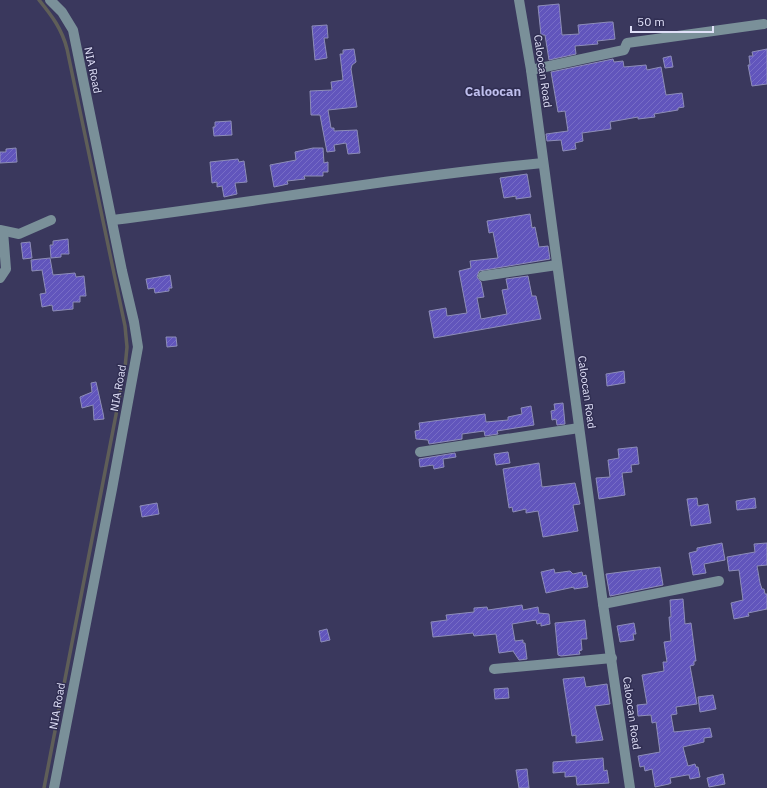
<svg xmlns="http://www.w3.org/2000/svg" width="767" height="788" viewBox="0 0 767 788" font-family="'IBM Plex Sans',sans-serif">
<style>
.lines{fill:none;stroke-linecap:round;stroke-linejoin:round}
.stream{stroke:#5f5e58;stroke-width:3.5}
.building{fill:url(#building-hatch);stroke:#8d8db8}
.minor{stroke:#7a9099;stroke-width:10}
.labels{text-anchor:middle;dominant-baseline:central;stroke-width:3;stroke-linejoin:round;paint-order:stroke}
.street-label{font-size:11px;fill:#e0e0f8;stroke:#302e52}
.quarter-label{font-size:13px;font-weight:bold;fill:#bfbfed;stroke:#302e52}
</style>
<defs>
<pattern id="building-hatch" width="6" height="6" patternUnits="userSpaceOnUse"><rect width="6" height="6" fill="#6155bc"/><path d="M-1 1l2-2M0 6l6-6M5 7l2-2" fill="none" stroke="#776dc6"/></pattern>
</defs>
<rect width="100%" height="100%" fill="#3a385d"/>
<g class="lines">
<path class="stream" d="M39,0C52,16 62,29 67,49L125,326L127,347L125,368L44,788"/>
</g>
<g class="building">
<path d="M559,4L562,35L579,34L578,25L609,22H613L615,39L597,41L598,44L575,46L576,54L549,60L545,35H541L538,6Z"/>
<path d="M327,25L328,38H324L327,58L315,60L312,26Z"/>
<path d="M354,49L356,62L352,65L351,69L357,107L328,110L331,128H334V131L357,130L360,153L348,154L346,143L334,145L335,151L327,152L320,115H311L310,91L332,90L331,82L343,80L340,54H343V50Z"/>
<path d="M767,49V84L752,86L748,65H750L749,56H753L752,52Z"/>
<path d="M671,56L673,67L665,68L663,58Z"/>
<path d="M613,59L614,62L623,61L624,67L646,65L647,70L661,67L666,95L682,93L684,107L678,108V110L654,114L655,117L638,119V117L610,122L611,129L582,133L583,141L575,143L576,149L563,151L561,140L547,141L546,134L568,131L565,111L558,112L551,72Z"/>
<path d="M231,121L232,135L214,136L213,127H215V122Z"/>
<path d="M16,148L17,162L0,163V152H6V149Z"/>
<path d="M313,148H323L324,163L328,162V172H323V176H304L305,179L287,181L288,184L274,187L270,165L296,160L295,152Z"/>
<path d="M238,159L239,162L244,161L247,182L235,183L237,194L224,197L222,186L217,187V182L212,183L210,162Z"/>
<path d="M527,174L531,197L516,199V196L504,198L500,178Z"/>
<path d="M530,214L532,228L535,227L539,247L548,246L550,259L479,271L477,277L481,282L484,297L477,298L481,319L507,314L502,290L508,289L506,279L528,276L532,296H536L541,319L434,338L429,311L446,308L447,316L467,313L459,271L471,268L470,261L498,258L493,232L489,233L487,221Z"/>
<path d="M68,239L69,254H61V257L51,258L50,245H53V241Z"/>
<path d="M30,242L32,258L23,259L21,243Z"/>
<path d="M50,258L53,275L75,273L76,277L84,276L86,296H80V302H73V309L53,311L52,305L42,307L40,294L46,293L42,270L32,271L31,260Z"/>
<path d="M170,275L172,288H169V291L155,293L154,288L148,289L146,279Z"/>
<path d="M166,337H176L177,346L167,347Z"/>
<path d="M624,371L625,383L607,386L606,374Z"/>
<path d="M96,382L103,413L104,419L94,420L93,405L82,408L80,397L92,392L91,383Z"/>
<path d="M563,403L565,424L557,425L556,419L552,420L551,411L555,410L554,404Z"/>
<path d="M531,406L534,425L497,431L498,434L485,436L484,431L462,434V439L429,444L428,440L416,439L415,431L420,430L419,423L485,414L486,422L508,420V417L522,414L521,408Z"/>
<path d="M637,447L639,464L631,465L632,472L622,473L625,495L599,499L596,478L610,477L608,460L619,458L618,449Z"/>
<path d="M508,452L510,463L496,465L494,454Z"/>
<path d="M455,453L456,457L443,459L444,467L434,469L433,465L420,467L419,459Z"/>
<path d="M539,463L542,487L575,483L580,504L573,505L578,531L543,537L538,511L526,513V509L513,512L512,507L509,508L503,469Z"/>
<path d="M697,498L698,506L708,504L711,523L691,526L687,499Z"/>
<path d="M755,498L756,508L737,510L736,501Z"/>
<path d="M157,503L159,514L142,517L140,506Z"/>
<path d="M722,543L725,560L704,564L706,573L693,575L689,553L697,551V548Z"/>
<path d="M767,543V565L757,566L760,583L762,589H764L765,594H767V609L748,613L749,616L734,619L731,603L743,600L739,570L729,571L727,557L755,552L754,544Z"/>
<path d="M660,567L663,585L610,596L606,574Z"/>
<path d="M554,569L555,573L570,571L573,574L582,572L583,576L586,575L588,587L574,589V587L546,593L541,572Z"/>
<path d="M683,599L685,624L691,623L696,661H694V665L690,666L697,704L676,707L677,714L671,715L674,732L710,728L712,737L704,738V742L683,747L688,766L695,764L696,767H698L700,777L690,779L689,775H687L670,778L671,783L669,784L655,787L652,769L645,771L644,766L640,767L638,756L660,752L656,722L652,723L651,715L638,716L637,705L647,704L642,675L664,671L663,662H667L664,642L671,641L669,617H671L670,600Z"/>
<path d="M522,605L523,610L538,607L539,613L549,614L550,624L541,626V623L537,624L536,620L512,624L515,641L523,640V643H525L527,659L519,660L513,651L499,653L496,634L474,636L473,633L433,637L431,622L447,620L446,615L474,612V608L487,607L488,610Z"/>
<path d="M585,620L587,639H581L582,650L579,651L580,654L561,656L558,655L555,623Z"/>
<path d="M634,623L636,634H633L634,640L620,642L617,626Z"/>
<path d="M327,629L330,640L321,642L319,631Z"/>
<path d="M584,677L586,687L607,684L610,704L595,706L603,740L576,743V735L572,736L563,679Z"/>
<path d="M508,688L509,698L495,699L494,689Z"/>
<path d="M713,695L716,709L700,712L698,697Z"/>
<path d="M603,758L604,771L607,770L609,783L577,785L576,776L565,777V772L553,773V762Z"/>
<path d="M527,769L529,788H519L516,770Z"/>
<path d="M723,774L725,784L709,787L707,778Z"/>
</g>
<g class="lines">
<g class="minor">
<path d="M50,0L62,12L73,30L122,271L134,322L138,347L112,489L54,788"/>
<path d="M519,0L531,70L603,604L630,788"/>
<path d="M531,70L624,50L627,43L764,24"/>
<path d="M113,220C256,202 399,177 543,163"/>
<path d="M0,230L19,234L51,220"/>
<path d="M483,276L557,265"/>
<path d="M0,278L6,269L3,231"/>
<path d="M420,452L579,428"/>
<path d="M603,604L719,581"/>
<path d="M494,669L612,658"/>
</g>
</g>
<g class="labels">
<g class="street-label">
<text transform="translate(93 70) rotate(78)">NIA Road</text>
<text transform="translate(543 71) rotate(82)">Caloocan Road</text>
<text transform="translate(118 388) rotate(-80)">NIA Road</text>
<text transform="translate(587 392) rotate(82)">Caloocan Road</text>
<text transform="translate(57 706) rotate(-80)">NIA Road</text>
<text transform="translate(632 713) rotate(82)">Caloocan Road</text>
</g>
<g class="quarter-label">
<text x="493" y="91">Caloocan</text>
</g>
</g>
<path d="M631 26v6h82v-6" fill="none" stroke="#e0e0f8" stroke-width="2"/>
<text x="637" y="26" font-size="12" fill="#e0e0f8" stroke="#302e52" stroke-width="3" paint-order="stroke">50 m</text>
</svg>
